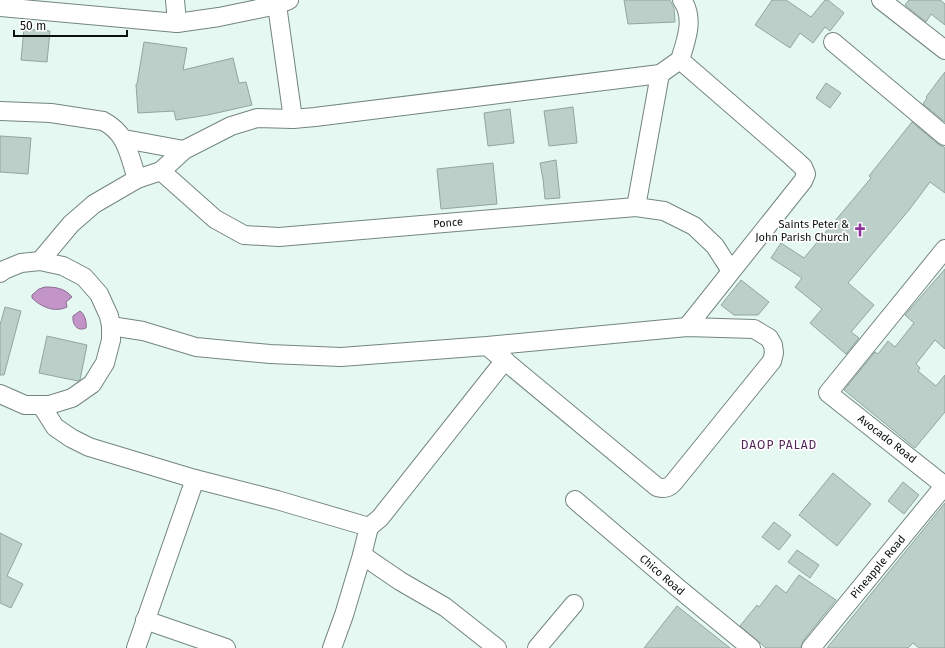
<svg xmlns="http://www.w3.org/2000/svg" width="945" height="648" viewBox="0 0 945 648" font-family="'Fira Sans',sans-serif">
<style>
.water{fill:#c294c8;stroke:#8b6d90}
.building{fill:#bdcfc9;stroke:#93a59f}
.lines{fill:none;stroke-linecap:round;stroke-linejoin:round}
.minor-casing{stroke:#74857f;stroke-width:20}
.minor{stroke:#fff;stroke-width:18}
.labels{text-anchor:middle;dominant-baseline:central;stroke-width:3.5;stroke-linejoin:round;paint-order:stroke}
.street-label{font-size:11px;fill:#0a110f;stroke:#fff}
.poi-label{font-size:11px;fill:#0a110f;stroke:#fff;text-anchor:end}
.neighbourhood-label{font-size:12px;letter-spacing:1px;fill:#522558;stroke:#fff}
</style>
<rect width="100%" height="100%" fill="#e5f8f1"/>
<g class="water">
<path d="M45,287C55,287 65,288 72,297L66,302L67,307C55,313 41,307 32,298V295L39,289Z"/>
<path d="M80,311C85,314 87,323 86,328C77,332 72,324 73,316Z"/>
</g>
<g class="building">
<path d="M624,0H670L674,8L675,22L628,24Z"/>
<path d="M772,0H786L811,17L825,0H828L844,13L830,31L825,27L813,43L800,33L790,48L755,25Z"/>
<path d="M909,0H940L945,4V25L931,14L926,22L905,5Z"/>
<path d="M24,29L50,31L47,62L21,60Z"/>
<path d="M144,42L187,48L183,70L233,58L239,83L246,82L252,105L208,115L176,120L174,111L138,113L136,84H137Z"/>
<path d="M945,72V122L923,104L927,98L926,97Z"/>
<path d="M826,83L841,93L830,108L816,98Z"/>
<path d="M573,107L577,143L549,146L544,111Z"/>
<path d="M510,109L514,143L488,146L484,113Z"/>
<path d="M912,122L938,144L945,148V193L930,182L909,210L848,283L874,305L851,332L859,338L846,354L810,323L822,309L795,287L802,278L771,258L781,243L804,258L871,178L869,176Z"/>
<path d="M0,136L31,138L28,174L0,172Z"/>
<path d="M556,160L560,198L545,199L543,179L540,163Z"/>
<path d="M493,163L497,204L441,209L437,169Z"/>
<path d="M945,269V349L935,340L916,364L920,368L918,371L936,386L945,375V412L915,448L844,390L875,352L878,354L888,341L895,347L914,323L905,315Z"/>
<path d="M741,280L769,302L758,315H734L721,305Z"/>
<path d="M5,307L21,311L4,375H0V325Z"/>
<path d="M47,336L87,345L80,380L78,381L39,373Z"/>
<path d="M833,473L871,504L837,546L799,515Z"/>
<path d="M903,482L919,495L904,514L888,501Z"/>
<path d="M945,503V648H919L913,643L908,648H827Z"/>
<path d="M774,522L791,535L779,550L762,537Z"/>
<path d="M0,533L22,544L7,576L23,584L11,608L0,603Z"/>
<path d="M797,550L819,565L810,578L788,562Z"/>
<path d="M799,575L836,600L803,641L801,648H766L740,626L757,605L759,607L776,585L786,593Z"/>
<path d="M677,606L730,648H644Z"/>
</g>
<g class="lines">
<g class="minor-casing">
<g id="minor">
<path d="M175,0L177,23"/>
<path d="M881,0L945,50"/>
<path d="M277,5L293,119"/>
<path d="M0,7L177,23L219,17L277,5L289,0"/>
<path d="M833,42L945,136"/>
<path d="M680,60L792,157L803,167L806,174L803,181L687,327"/>
<path d="M680,60C686,41 695,18 682,0"/>
<path d="M0,111L51,113L103,121C127,133 129,155 137,179"/>
<path d="M124,139L184,150"/>
<path d="M161,171L215,219L244,235L279,237L636,207L664,211L694,226L715,246L731,271"/>
<path d="M636,207L660,74"/>
<path d="M945,249L828,393L945,486"/>
<path d="M40,261L71,224L94,204L137,179L161,171L184,150L231,126L257,118L293,119L315,117L660,74L680,60"/>
<path d="M0,273L4,270L21,263L40,261L63,266L84,277L99,294L109,316L111,326V340L105,363L92,384L72,398L49,405H25L0,394"/>
<path d="M111,326L143,331L196,347L270,354L341,357L487,346L687,327L754,329L769,338L773,345L774,353L772,361L674,482C669,488 665,489 657,487L487,346"/>
<path d="M41,405L55,427L71,438L89,447L195,479L277,500L369,527L362,555L344,615L332,648"/>
<path d="M575,500L678,588L751,648"/>
<path d="M369,527L380,518L505,360"/>
<path d="M362,555L400,581L445,607L497,648"/>
<path d="M145,620L226,648"/>
<path d="M136,648L195,479"/>
<path d="M537,648L574,604"/>
<path d="M811,648L945,485"/>
</g>
</g>
<use href="#minor" class="minor"/>
</g>
<defs>
<g id="church-bare" transform="scale(1.08)"><path d="M-1.2-6h2.4v3.5h3.3v2.4h-3.3V6h-2.4V-.1h-3.3v-2.4h3.3Z" fill="#8f329c" stroke="#fff" stroke-width="2.5" paint-order="stroke"/></g>
</defs>
<g fill-rule="evenodd">
<use href="#church-bare" x="860" y="230"/>
</g>
<g class="labels">
<g class="street-label">
<text transform="translate(448 223) rotate(-5)">Ponce</text>
<text transform="translate(887 439) rotate(38)">Avocado Road</text>
<text transform="translate(878 567) rotate(-50)">Pineapple Road</text>
<text transform="translate(662 575) rotate(41)">Chico Road</text>
</g>
<g class="poi-label">
<text x="849" y="224">Saints Peter &amp;<tspan x="849" dy="13">John Parish Church</tspan></text>
</g>
<g class="neighbourhood-label">
<text x="779" y="445">DAOP PALAD</text>
</g>
</g>
<path d="M14 30v6h113v-6" fill="none" stroke="#0a110f" stroke-width="2"/>
<text x="20" y="30" font-size="12" fill="#0a110f" stroke="#ffffff" stroke-width="3" paint-order="stroke">50 m</text>
</svg>
